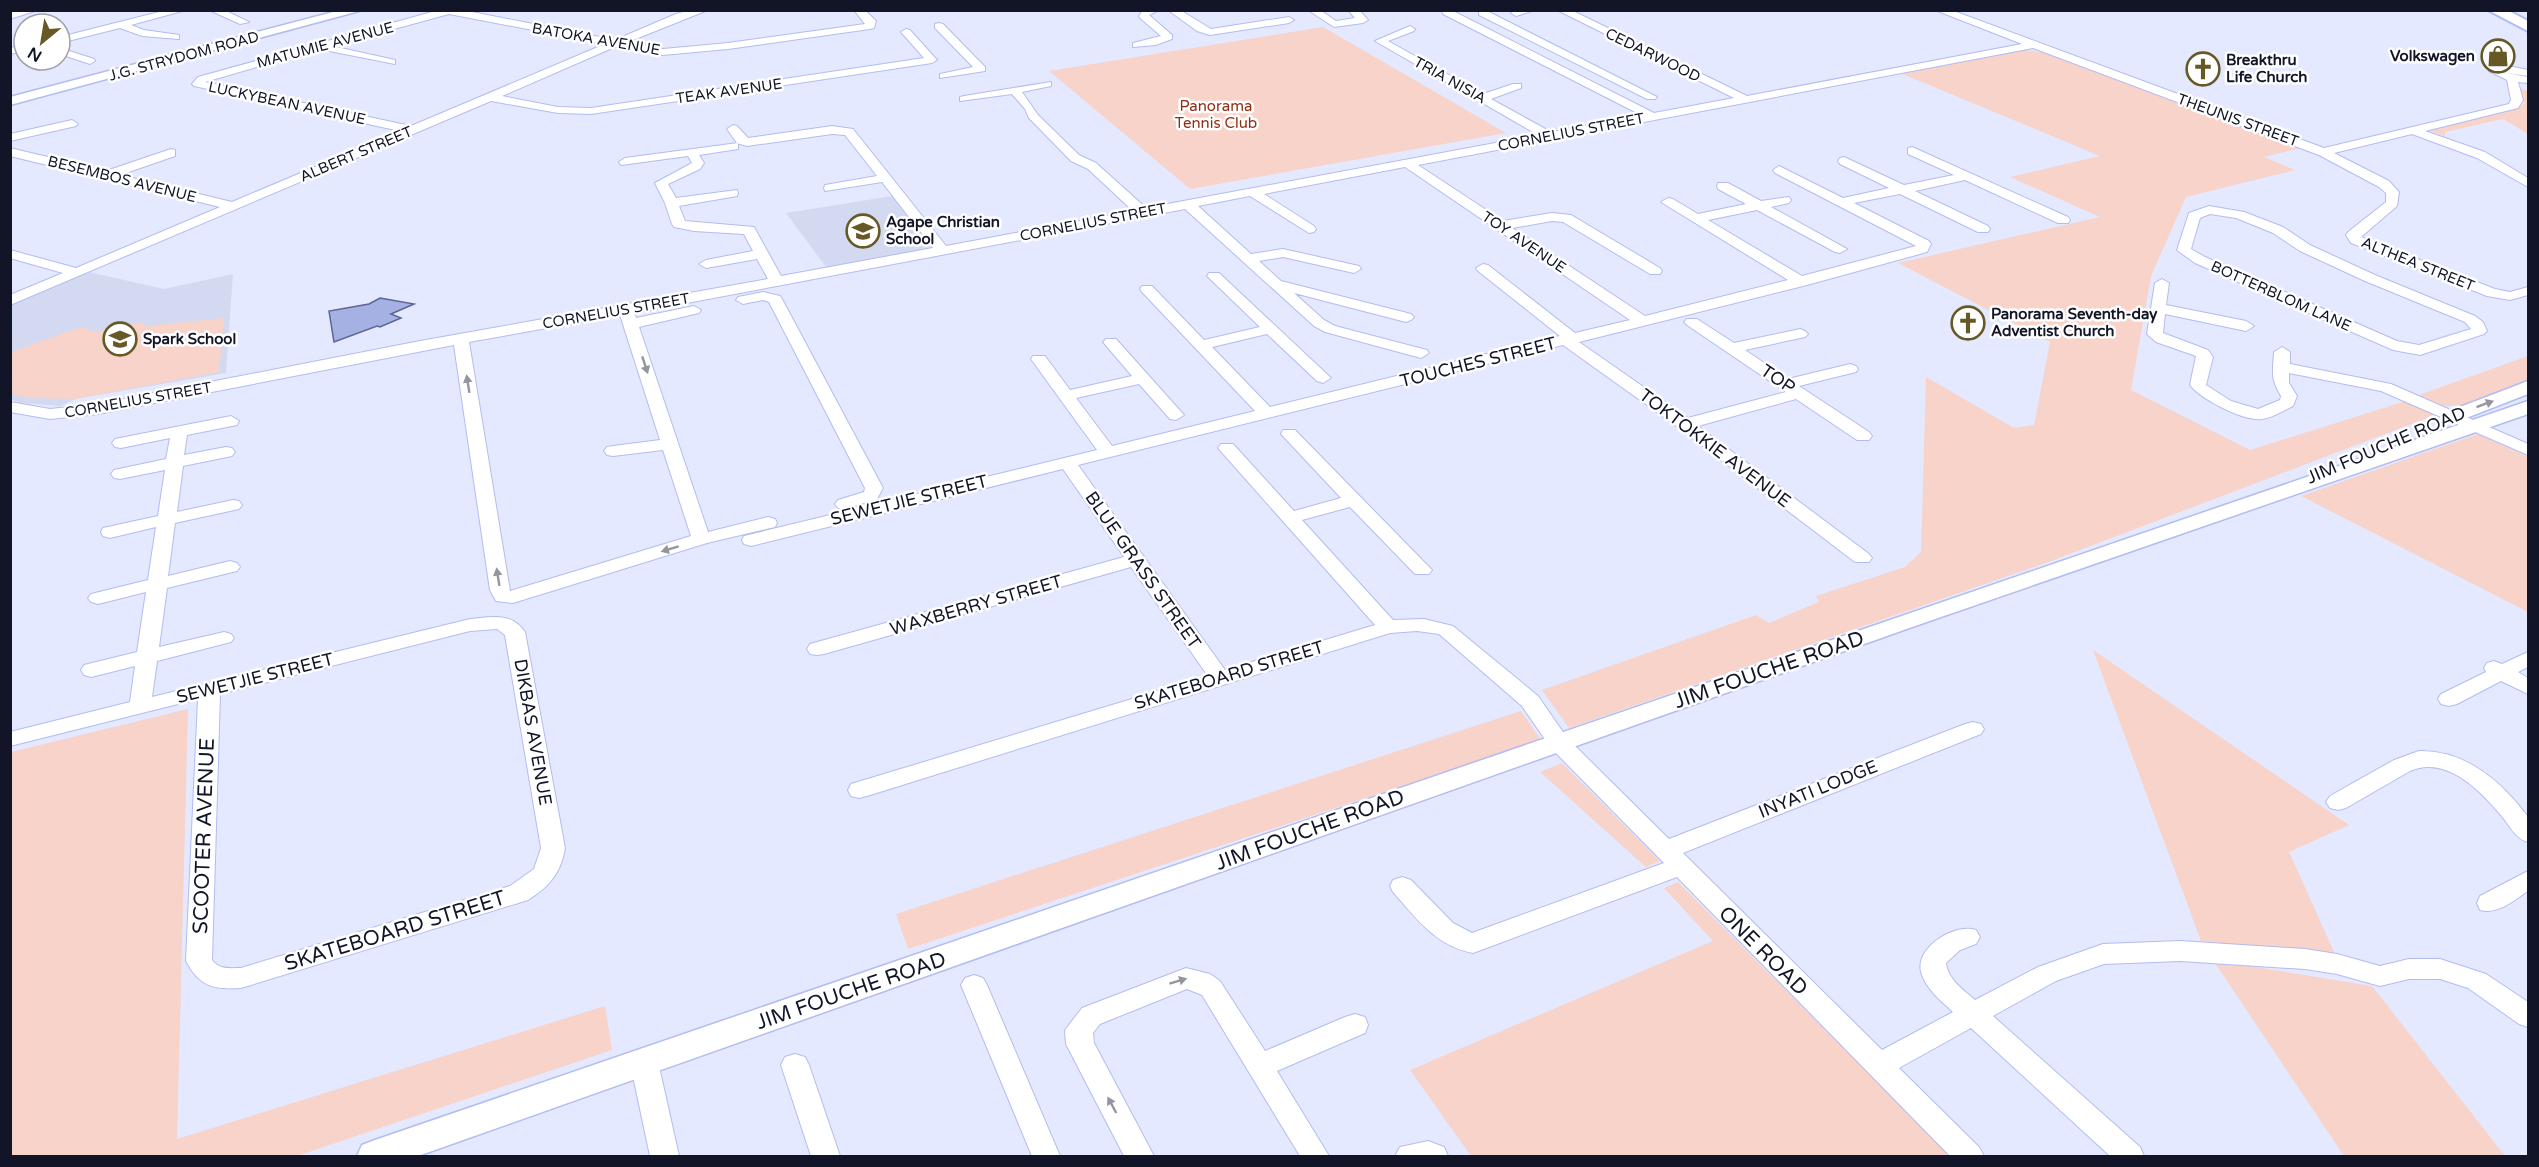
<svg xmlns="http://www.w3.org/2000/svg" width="2539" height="1167" viewBox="0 0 2539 1167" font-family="'Varela Round',sans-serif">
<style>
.built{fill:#d3d9f1}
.green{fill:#f7d3c9}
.building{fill:#a5b0e3;stroke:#5c6594;stroke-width:1.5}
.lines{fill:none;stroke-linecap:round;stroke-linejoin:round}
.minor-casing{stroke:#b2bcf1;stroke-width:2}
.tertiary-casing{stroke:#b2bcf1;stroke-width:3}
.secondary-casing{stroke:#b2bcf1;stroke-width:4}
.minor{fill:#fff;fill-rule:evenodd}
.tertiary{fill:#fff;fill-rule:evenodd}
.secondary{fill:#fff;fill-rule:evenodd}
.oneway{fill:#94969e}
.labels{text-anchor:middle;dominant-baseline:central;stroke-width:5;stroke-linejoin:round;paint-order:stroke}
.far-street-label{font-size:15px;fill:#121528;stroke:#fff}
.far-poi-label{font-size:15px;font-weight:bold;fill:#121528;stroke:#fff;text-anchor:start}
.far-park-label{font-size:15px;fill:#8d2d11;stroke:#fff}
.street-label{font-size:18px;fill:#121528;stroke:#fff}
.near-street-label{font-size:21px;fill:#121528;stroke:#fff}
</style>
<rect width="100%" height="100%" fill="#e4e9ff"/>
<g class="built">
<path d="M899,195L941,250L829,271L786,213Z"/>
<path d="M89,272L164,289L233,274L226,373L75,399L61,406L20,403L11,399V305Z"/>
</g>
<g class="green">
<path d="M1323,27L1506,133L1190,189L1049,71Z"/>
<path d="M2025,50L2046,53L2300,148L2264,157L2295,170L2186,197L2151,276L2131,390L2250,450L2406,401L2438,414L2043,564L1569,728L1542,690L1756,615L1769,623L1819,602L1816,596L1905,567L1921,552L1926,377L2014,428L2034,425L2050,342L1898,263L2100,217L2010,177L2100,156L1900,73Z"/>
<path d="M2521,89L2528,91V134L2503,119L2445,132V136L2428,130L2512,110L2524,104Z"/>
<path d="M224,318L219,372L75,399L26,398L11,393V384L14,382L11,380V352L81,327L95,332L141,322L145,326Z"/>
<path d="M2528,356V379L2464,406H2443L2419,395Z"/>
<path d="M2478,434L2528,457V612L2301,496Z"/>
<path d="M2093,650L2349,825L2289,852L2335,954L2201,941Z"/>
<path d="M188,709L177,1139L605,1006L612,1050L297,1156H11V752Z"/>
<path d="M1521,711L1541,740L908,949L896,914Z"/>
<path d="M1562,763L1660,861L1646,867L1540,772Z"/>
<path d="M1678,882L1951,1156H1471L1410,1070L1713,941L1664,888Z"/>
<path d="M2213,960L2372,986L2505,1156H2344Z"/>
</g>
<path class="building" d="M380,298L414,304L391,314L401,318L380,327L377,326L334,342L329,311L369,304Z"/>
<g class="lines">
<g class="minor-casing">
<g id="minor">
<path d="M20,10H38L10,19V13Z"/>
<path d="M167,10H186L131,25L144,30L179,35V39L142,36L120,28L60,43V37Z"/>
<path d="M209,10H224L249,22L240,24Z"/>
<path d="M439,10H462L615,40L676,14L690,10H708L628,42L663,49L728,43L865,24L854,10H865L876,21L874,28L870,29L728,49L663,55L617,46L502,96L558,107L591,108L924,58L901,32L906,29L910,30L937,60L932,63L591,114L558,113L491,101L10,305V295L63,273L10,258V250L76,268L220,207L10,156V148L106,171L171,149L175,150V156L120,175L232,202L400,131L194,86L192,84L198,77ZM449,14L605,44L411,126L205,82L319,49L395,64V60L332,46Z"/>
<path d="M1143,10H1159L1149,15L1172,35V39L1156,45L1133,47V43L1161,36L1140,18L1139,16Z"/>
<path d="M1168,10H1180L1211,29L1289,17L1294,20L1289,23L1210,35L1197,31Z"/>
<path d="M1308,10H1320L1336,21L1355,18L1348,10H1359L1368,20L1363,23L1334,27Z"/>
<path d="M1442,10H1451L1654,113L1734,98L1557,10H1571L1747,96L2022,44L1935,10H1951L2324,148L2509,104L2511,100L2507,80L2489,71L2490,69L2509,66L2528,70V76L2506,73L2528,77V83L2518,82L2523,100L2518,108L2425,131L2485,152L2528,178V187L2477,158L2412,134L2334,153L2389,181L2399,192L2397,206L2361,237L2495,289L2510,292L2528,287V295L2510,300L2487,296L2351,243L2346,235L2348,232L2386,202V193L2379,187L2319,155L2033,48L1418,165L1503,221L1552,213L1571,215L1660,268L1662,271L1660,274H1650L1563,222L1552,221L1512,228L1645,316L1788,280L1661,202L1668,198L1673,199L1698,214L1746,204L1718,189L1717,186L1718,183H1728L1761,201L1789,197L1791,200L1789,203L1771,207L1847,249L1840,253L1835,252L1757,210L1708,220L1802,276L1916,246L1775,173L1773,170L1779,166L1843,198L1889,188L1840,164L1838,161L1840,158L1844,157L1904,185L1954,175L1908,154V148L1912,147L2068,217L2070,220L2068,223H2058L1965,180L1915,191L1988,226L1990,229L1988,232H1978L1900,194L1854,203L1929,241L1931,244L1927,252L1807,285L1579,342L1688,418L1786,392L1687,325L1684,322L1687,319H1697L1734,343L1800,329L1805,331L1808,334L1805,337L1745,350L1788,379L1850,364L1856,366L1858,369L1856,372L1799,386L1869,432L1872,436L1869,440H1857L1796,399L1698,426L1869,554L1872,558L1869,562H1855L1679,428L1563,345L1078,465L1225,670L1375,625L1218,448L1221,444H1233L1294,511L1341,498L1281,434L1283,430H1295L1432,570L1429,574H1415L1350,507L1302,520L1393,620L1424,619L1453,626L1538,696L1567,738L1669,839L1965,724L1973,722L1981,724L1984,729L1981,734L1683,853L1882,1050L1953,1012C1941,1001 1925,988 1921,972C1915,947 1955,923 1976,930L1980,937L1976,944L1960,950L1946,963C1948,980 1964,990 1975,1000L2038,967L2103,944L2180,941L2305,949L2337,954L2380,966L2409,959H2440L2486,974L2528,1002V1027L2519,1024L2468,988L2440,979H2409L2380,986L2337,974L2305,969L2180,961L2104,964L2056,981L1993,1016L2140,1147L2144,1156H2110L1971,1028L1899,1068L1979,1147L1984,1156H1950L1677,877L1473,953C1437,947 1416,918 1393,892L1390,886L1393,880L1402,877L1411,880L1453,923L1472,933L1664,863L1551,748L1522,706L1439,634L1417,631L1390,633L867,796L859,798L851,796L848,790L851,784L1208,676L1131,567L824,654L817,655L810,654L807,649L810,644L1124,557L1063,469L751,546L744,544L742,540L744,536L1097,450L1031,359L1033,356H1045L1070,390L1132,376L1103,342L1106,339H1116L1184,415L1176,420L1170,419L1139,384L1076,398L1112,446L1255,411L1142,292L1140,289L1142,286H1152L1204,340L1260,327L1207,276L1209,273H1219L1331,378L1323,383L1317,381L1267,334L1212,347L1270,407L1560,336L1478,271L1476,268L1483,264L1488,265L1575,333L1630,320L1405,167L1264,194L1314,226L1316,229L1314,232L1309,233L1250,196L1198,206L1251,254L1283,249L1359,266L1361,269L1354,273L1283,257L1259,261L1281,281L1411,314L1414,317L1411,320L1406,322L1294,293L1324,320L1335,326L1427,350L1429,353L1421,358L1325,332L1314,326L1185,209L634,313L636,318L694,306L701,310L699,313L639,327L708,532L768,517L775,519L777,523L775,527L707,543L513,603L496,601L490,590L454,345L98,414L50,419L10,412V402L50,409L98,404L420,341L768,279L757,259L706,268L699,264L706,260L753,251L744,234L694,231L674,227L672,224L665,203L655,183L692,163L688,156L621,165L619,162L625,158L738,143V149L699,155L704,163L700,169L668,184L676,198L737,190L738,193L737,196L679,206L685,221L754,227L781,276L933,248L882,182L825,191L824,188L825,185L877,176L845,135L832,134L747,146L737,143L727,129L733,125L737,126L748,138L832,126L853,129L946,246L1133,211L1088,169L1071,161L1029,118L1025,109L1012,94L960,101V97L964,96L1051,82V86L1022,92L1038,115L1079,155L1096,163L1146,208L1538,135L1375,41L1410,26L1415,29L1414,31L1388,41L1483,94L1513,84H1521V88L1491,99L1551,132L1641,115L1443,14ZM620,315L660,440L613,446L607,447L604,451L607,455L613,456L663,450L691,536L510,591L469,342Z"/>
<path d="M1514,10H1535L1516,16L1511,13Z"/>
<path d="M1479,11H1487L1657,97L1655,99H1647L1479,15Z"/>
<path d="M939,23L943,24L985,67V71L940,78V74L973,67L935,28V24Z"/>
<path d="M24,45V51L10,54V48Z"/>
<path d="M60,48L94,59L95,61L90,64L60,54Z"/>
<path d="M72,120L78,124L76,126L10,141V134Z"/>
<path d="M2209,206L2244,212L2283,227L2310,245L2375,275L2475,316L2483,322L2487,331L2484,334L2420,355L2393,350L2195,263L2177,250L2189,213ZM2210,214L2236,218L2273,233L2300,251L2365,281L2465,322L2471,329L2419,345L2397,341L2205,257L2191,249L2200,218Z"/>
<path d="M2162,279L2169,283L2166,305L2246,321L2254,326L2246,331L2165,314L2163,333L2208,350L2213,357L2206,385L2231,401L2258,409L2280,400L2281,396C2270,378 2273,372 2274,352L2282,347L2290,352V364L2391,384L2528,444V455L2381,391L2289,373V383L2297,396L2293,406C2283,411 2272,418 2262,419C2245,422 2200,399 2190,385L2196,356L2156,342L2147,334L2155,283Z"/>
<path d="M763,292L780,296L782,299L883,488L877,499L844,509L838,508L835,504L838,500L864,492L865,488L769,302L763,300L743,304L736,300L738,297Z"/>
<path d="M231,416L239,421L237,425L187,435L184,455L226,447L232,448L235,452L232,456L183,466L177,512L233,500L239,501L242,505L239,509L175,523L168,576L230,561L237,563L240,567L237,571L167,588L159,647L224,632L231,634L234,638L231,642L157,661L152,697L470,619C491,617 512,612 525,632L565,848C561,873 549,887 528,900L241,988C213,990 199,986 186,961L198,699L10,746V732L130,702L135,666L91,677L84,675L81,670L84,665L137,652L146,592L98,604L91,602L88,598L91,594L148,580L156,527L110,538L103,536L101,532L103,528L158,516L165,470L120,479L114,478L111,474L114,470L166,459L170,438L121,448L115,447L112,443L115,439ZM497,629L505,635L541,848L534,869L510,886L241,968C229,968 220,970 212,960L220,694L470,631Z"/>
<path d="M2528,652V667L2518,672L2528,678V694L2501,681L2457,704L2449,706L2441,704L2438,699L2441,694L2486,672L2484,668L2487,663L2494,661L2502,664Z"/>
<path d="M2419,751C2466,750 2501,781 2528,817V842C2515,839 2509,824 2500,814C2479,789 2445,755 2410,771L2346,808L2338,810L2330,808L2326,802L2330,796L2394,760Z"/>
<path d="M2528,871V891C2514,900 2498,915 2480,910L2477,903L2480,896Z"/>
<path d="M1186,968L1210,974L1220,981L1265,1051L1345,1017L1355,1014L1365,1017L1368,1025L1365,1033L1277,1071L1329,1156H1300L1202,995L1187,989L1100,1024L1093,1033L1094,1043L1154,1156H1124L1066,1044L1065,1030L1082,1008Z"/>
<path d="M974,975L983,978L987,985L1060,1156H1032L961,985L965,978Z"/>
<path d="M644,1051L654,1054L658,1062L679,1156H650L630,1062L634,1054Z"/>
<path d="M795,1054L805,1057L809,1065L840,1156H811L781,1065L785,1057Z"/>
<path d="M1428,1141L1444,1147L1448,1156H1395L1400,1147Z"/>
</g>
</g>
<g class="tertiary-casing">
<g id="tertiary">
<path d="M341,10H363L10,105V97Z"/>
<path d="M2528,381V394L2461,420L2454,422L2447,420L2444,416L2447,412Z"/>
<path d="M2528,401V414L1918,625L418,1156H357L362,1145L375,1140Z"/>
</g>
</g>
<g class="secondary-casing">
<path id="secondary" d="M2488,10H2507L2528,21V31Z"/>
</g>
<use href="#minor" class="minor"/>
<use href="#tertiary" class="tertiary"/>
<use href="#secondary" class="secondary"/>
</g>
<defs><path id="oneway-solid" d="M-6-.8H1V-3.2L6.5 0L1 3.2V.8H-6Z" transform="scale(1.5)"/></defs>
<g class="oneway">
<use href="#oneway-solid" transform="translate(645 365) rotate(72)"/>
<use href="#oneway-solid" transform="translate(468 384) rotate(-99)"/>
<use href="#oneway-solid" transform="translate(2485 404) rotate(-20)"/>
<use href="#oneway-solid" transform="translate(670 549) rotate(163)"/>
<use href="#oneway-solid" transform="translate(498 577) rotate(-99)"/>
<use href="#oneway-solid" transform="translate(1178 981) rotate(-17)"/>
<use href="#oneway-solid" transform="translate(1112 1105) rotate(-118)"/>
</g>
<defs>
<g id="shop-ring" transform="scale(1.725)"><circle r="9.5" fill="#fff" stroke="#665926" stroke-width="1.5"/><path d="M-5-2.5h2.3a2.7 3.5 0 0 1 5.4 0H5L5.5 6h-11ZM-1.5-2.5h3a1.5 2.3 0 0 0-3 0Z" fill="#665926"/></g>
<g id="church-ring" transform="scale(1.725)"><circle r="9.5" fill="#fff" stroke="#665926" stroke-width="1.5"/><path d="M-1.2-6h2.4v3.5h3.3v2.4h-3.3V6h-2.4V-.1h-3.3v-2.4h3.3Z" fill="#665926"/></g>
<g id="school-ring" transform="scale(1.725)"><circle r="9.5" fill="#fff" stroke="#665926" stroke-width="1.5"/><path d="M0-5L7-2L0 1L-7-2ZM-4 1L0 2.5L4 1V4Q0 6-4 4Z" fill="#665926"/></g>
</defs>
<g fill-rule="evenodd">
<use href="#shop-ring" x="2498" y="56"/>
<use href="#church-ring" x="2203" y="69"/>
<use href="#school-ring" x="863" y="231"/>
<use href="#church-ring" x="1968" y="323"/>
<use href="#school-ring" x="120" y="339"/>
</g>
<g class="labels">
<g class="far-street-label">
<text transform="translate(596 39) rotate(10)">BATOKA AVENUE</text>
<text transform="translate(325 45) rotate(-15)">MATUMIE AVENUE</text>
<text transform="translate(1653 55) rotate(26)">CEDARWOOD</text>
<text transform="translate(184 56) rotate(-15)">J.G. STRYDOM ROAD</text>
<text transform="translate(1450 80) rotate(29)">TRIA NISIA</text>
<text transform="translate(729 91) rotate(-8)">TEAK AVENUE</text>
<text transform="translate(287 103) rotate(12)">LUCKYBEAN AVENUE</text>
<text transform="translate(2238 120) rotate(20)">THEUNIS STREET</text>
<text transform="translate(1571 132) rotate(-11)">CORNELIUS STREET</text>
<text transform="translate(356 154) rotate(-23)">ALBERT STREET</text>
<text transform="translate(122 179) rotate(14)">BESEMBOS AVENUE</text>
<text transform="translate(1093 222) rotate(-11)">CORNELIUS STREET</text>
<text transform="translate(1524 242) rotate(34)">TOY AVENUE</text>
<text transform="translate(2418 264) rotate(22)">ALTHEA STREET</text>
<text transform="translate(2281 296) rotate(24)">BOTTERBLOM LANE</text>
<text transform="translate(616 311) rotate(-10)">CORNELIUS STREET</text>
<text transform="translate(138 400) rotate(-10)">CORNELIUS STREET</text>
</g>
<g class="far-poi-label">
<text x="2475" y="56" text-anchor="end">Volkswagen</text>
<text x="2226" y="60">Breakthru<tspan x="2226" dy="17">Life Church</tspan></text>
<text x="886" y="222">Agape Christian<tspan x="886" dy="17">School</tspan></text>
<text x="1991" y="314">Panorama Seventh-day<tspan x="1991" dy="17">Adventist Church</tspan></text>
<text x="143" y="339">Spark School</text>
</g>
<g class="far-park-label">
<text x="1216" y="106">Panorama<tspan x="1216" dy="17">Tennis Club</tspan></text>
</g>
<g class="street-label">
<text transform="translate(1478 362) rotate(-14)">TOUCHES STREET</text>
<text transform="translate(1778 379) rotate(34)">TOP</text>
<text transform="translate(2386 445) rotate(-23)">JIM FOUCHE ROAD</text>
<text transform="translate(1715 448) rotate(37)">TOKTOKKIE AVENUE</text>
<text transform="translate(909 500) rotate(-14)">SEWETJIE STREET</text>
<text transform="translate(1143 570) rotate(55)">BLUE GRASS STREET</text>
<text transform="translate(976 605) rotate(-16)">WAXBERRY STREET</text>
<text transform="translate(1229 675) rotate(-17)">SKATEBOARD STREET</text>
<text transform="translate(255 678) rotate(-14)">SEWETJIE STREET</text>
<text transform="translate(533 732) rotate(80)">DIKBAS AVENUE</text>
<text transform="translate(1818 789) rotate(-22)">INYATI LODGE</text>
</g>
<g class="near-street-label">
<text transform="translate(1769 670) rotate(-19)">JIM FOUCHE ROAD</text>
<text transform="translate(1310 830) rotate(-20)">JIM FOUCHE ROAD</text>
<text transform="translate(204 836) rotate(-88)">SCOOTER AVENUE</text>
<text transform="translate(395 931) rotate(-17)">SKATEBOARD STREET</text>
<text transform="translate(1763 951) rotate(45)">ONE ROAD</text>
<text transform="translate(851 991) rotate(-19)">JIM FOUCHE ROAD</text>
</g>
</g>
<rect width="2539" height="1167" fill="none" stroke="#121528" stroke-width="24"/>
<g transform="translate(42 42) rotate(210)"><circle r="28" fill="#ffffff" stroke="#a0a1a9" stroke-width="1.5"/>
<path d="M0-4.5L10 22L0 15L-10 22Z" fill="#665926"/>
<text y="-9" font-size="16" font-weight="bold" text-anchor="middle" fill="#121528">N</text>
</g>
</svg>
